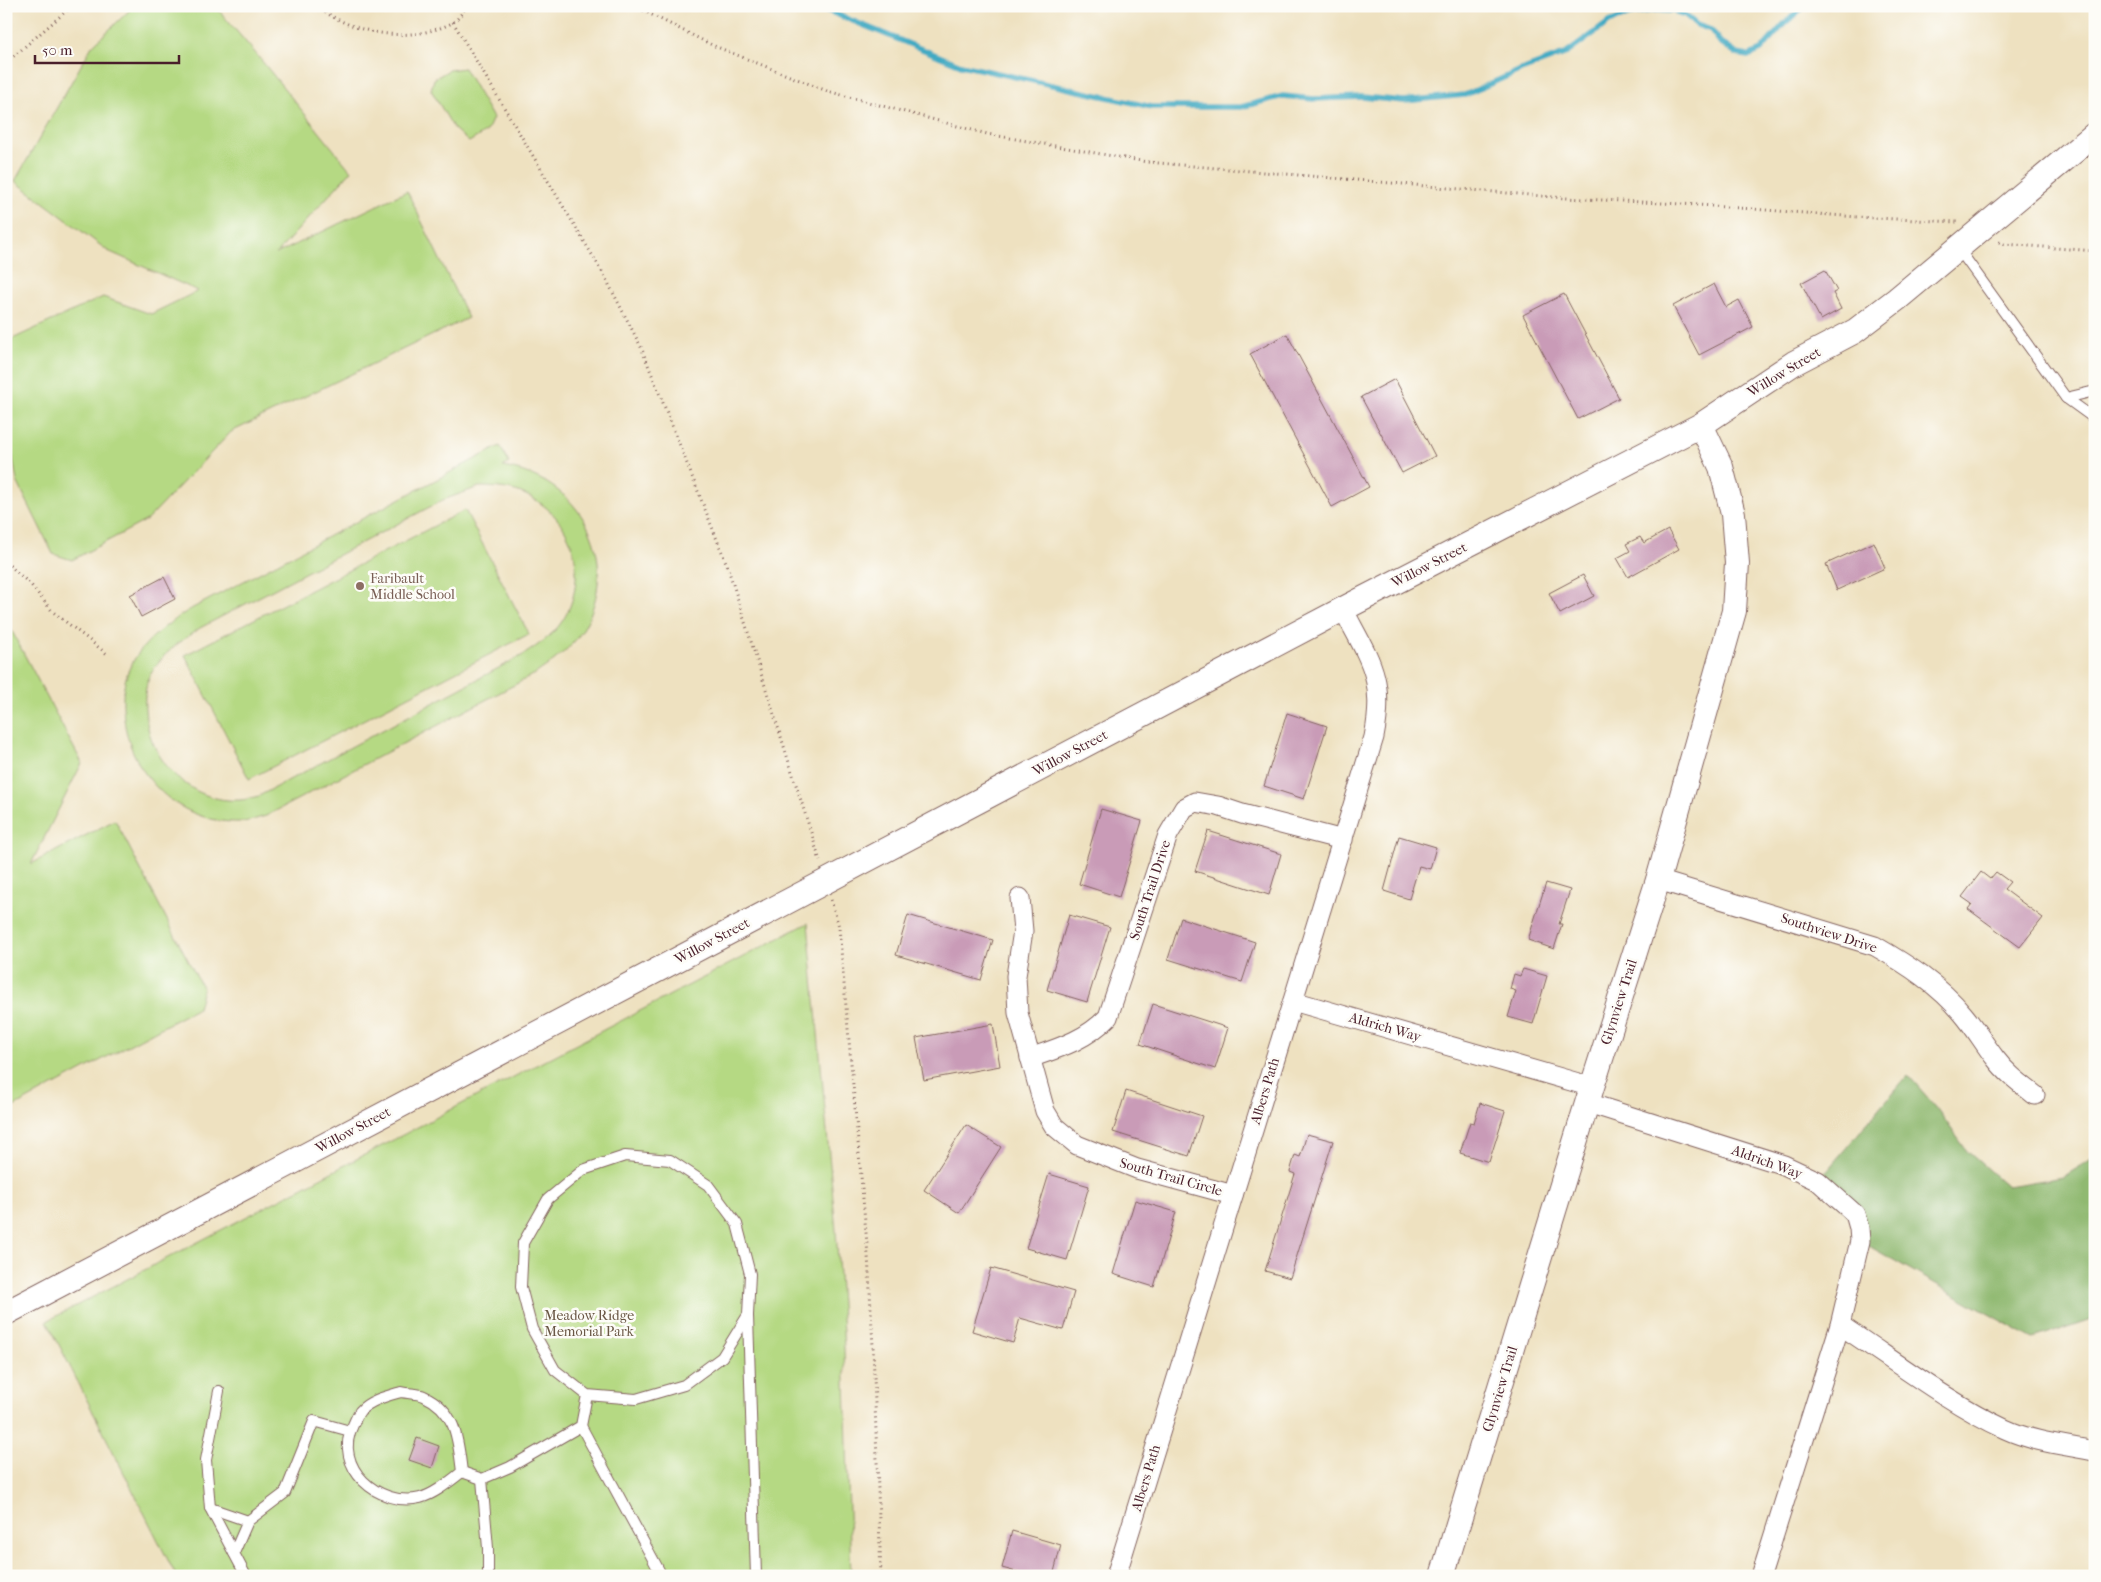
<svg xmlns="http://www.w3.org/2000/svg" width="2101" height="1582" viewBox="0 0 2101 1582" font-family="'IM FELL French Canon',serif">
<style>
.green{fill:#b5d983;stroke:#807c57;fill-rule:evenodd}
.forest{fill:#90b971;stroke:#6d6c4e}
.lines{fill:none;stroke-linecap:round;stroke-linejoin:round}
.stream{stroke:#43aac3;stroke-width:5.5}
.building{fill:#c99bb7}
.service-casing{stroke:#83635f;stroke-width:12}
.minor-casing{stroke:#83635f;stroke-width:21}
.tertiary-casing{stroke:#83635f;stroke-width:26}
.path{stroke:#83635f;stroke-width:3;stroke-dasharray:1 4;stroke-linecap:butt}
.service{stroke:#fff;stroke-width:10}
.minor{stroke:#fff;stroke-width:19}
.tertiary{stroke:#fff;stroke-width:24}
.education-dot{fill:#8d6e63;stroke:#fdfcf7;stroke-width:2}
.labels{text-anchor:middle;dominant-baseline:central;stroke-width:5;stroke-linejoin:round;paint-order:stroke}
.street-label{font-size:14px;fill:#4a1f2b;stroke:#fdfcf7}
.education-label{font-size:14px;fill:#785e54;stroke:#fdfcf7;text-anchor:start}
.park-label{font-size:14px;fill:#6a5745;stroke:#fdfcf7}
</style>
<rect width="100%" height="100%" fill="#fdfcf7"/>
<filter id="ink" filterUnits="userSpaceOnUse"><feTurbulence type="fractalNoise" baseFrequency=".02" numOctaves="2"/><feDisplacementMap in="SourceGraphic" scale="10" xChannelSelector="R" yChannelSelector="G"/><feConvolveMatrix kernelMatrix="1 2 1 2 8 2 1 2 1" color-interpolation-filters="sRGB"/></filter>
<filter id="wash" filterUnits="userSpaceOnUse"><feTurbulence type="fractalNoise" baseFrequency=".0096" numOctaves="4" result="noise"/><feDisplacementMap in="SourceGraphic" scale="20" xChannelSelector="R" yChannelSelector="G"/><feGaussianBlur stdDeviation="1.12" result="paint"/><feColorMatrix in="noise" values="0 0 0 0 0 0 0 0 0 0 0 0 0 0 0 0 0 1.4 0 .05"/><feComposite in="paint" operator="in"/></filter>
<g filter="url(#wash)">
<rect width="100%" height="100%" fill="#eee1c0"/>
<g class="green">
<path d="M134,6H215L257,55L351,171L276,254L407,191L468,318L231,432L147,520L72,560L53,554L17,481L6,420V342L103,297L151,314L198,291L108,251L15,181L92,46Z"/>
<path d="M464,68L493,118L487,131L469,142L454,129L431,90L434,79L449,70Z"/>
<path d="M500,446L509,463L503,467C579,479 621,554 586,624C575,646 554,661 535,674L266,816C258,818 249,822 240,822C181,824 131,777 124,719C122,703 122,683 130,667C143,641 166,625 189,610ZM479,487C495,487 513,488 528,496C572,517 588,570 567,613C558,632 540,644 523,655L259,796C253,797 246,800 240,800C192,804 151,762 146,717C144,704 144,688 150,675C161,654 181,641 200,628L443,500Z"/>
<path d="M465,510L529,634L249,779L185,655Z"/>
<path d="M6,620L82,763L31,864L115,820L203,989L198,1008L6,1111Z"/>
<path d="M808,923L836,1231L844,1347L851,1576H176L47,1321Z"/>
</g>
<path class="forest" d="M1908,1075L1935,1106L1967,1151L2007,1186L2063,1177L2095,1157V1318L2033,1339L1860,1241L1859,1228L1818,1181Z"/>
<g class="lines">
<path class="stream" d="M816,6L961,65L1152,107H1241L1283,96L1314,99L1362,97L1404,101L1465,95L1521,70L1567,53L1609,22L1630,14L1654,10L1673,11L1685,15L1697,25L1711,30L1720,42L1737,54L1748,56L1761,50L1784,24L1805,6"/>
</g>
<g id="blocks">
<g class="building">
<path d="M1825,270L1837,291L1833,293L1841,309L1821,320L1801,283Z"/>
<path d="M1714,284L1726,307L1739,300L1753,327L1699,355L1673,306Z"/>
<path d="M1564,294L1619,398L1578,419L1523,315Z"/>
<path d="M1287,334L1369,487L1332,507L1250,354Z"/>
<path d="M1395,379L1435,456L1402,473L1361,397Z"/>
<path d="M1668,530L1679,549L1628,577L1617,558L1630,551L1626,544L1640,537L1644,543Z"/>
<path d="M1874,542L1885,568L1837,590L1826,564Z"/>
<path d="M1583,575L1594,596L1560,614L1549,593Z"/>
<path d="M164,577L175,599L141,617L130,595Z"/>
<path d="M1287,713L1327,726L1304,799L1264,786Z"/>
<path d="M1101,809L1142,821L1119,897L1079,884Z"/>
<path d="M1208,831L1281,854L1269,895L1195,871Z"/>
<path d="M1399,836L1436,847L1430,869L1419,866L1409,899L1384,891Z"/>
<path d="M1981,872L1990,879L1996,872L2010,882L2004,889L2043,918L2020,947L1968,909L1972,904L1962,897Z"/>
<path d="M1546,883L1570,890L1559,924H1562L1554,949L1528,940Z"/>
<path d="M908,915L993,940L981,980L896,955Z"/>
<path d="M1069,915L1110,927L1087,1002L1047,990Z"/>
<path d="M1181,918L1255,942L1242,982L1168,959Z"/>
<path d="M1523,969L1547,976L1533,1024L1508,1017L1516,991L1510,989L1514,974L1520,976Z"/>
<path d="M1153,1004L1228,1028L1215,1069L1140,1044Z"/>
<path d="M993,1024L1000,1066L924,1080L916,1038Z"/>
<path d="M1126,1091L1202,1116L1189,1156L1113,1132Z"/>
<path d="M1480,1103L1505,1111L1489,1162L1460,1153L1470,1122L1474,1123Z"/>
<path d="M966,1125L1001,1147L959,1213L924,1190Z"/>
<path d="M1307,1134L1333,1141L1290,1278L1265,1271L1295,1174L1290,1172L1295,1155L1300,1157Z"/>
<path d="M1049,1174L1089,1186L1067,1260L1026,1248Z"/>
<path d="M1135,1200L1176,1212L1154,1287L1113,1274Z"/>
<path d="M991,1268L1074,1292L1063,1330L1020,1318L1013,1343L972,1331Z"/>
<path d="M417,1438L439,1446L432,1468L409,1460Z"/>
<path d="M1012,1531L1061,1545L1053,1576H1031L1002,1568Z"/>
</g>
</g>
</g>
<g filter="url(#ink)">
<use href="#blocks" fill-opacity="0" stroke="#83635f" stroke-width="1"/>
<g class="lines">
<g class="service-casing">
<g id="service">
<path d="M1958,248L2066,398L2095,391"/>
<path d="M2066,398L2095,419"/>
<path d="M748,1316L756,1576"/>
<path d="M219,1391L206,1460L210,1508L246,1576"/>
<path d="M401,1392C409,1394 418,1393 424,1396C457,1411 458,1441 462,1472C450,1481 435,1494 420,1498C379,1508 332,1467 353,1425C355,1421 357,1415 360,1411C370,1400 387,1396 401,1392Z"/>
<path d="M581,1426L662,1576"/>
<path d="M462,1472L482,1479L488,1548V1576"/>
<path d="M482,1479L510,1467L581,1426L587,1395L636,1399L684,1385L722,1357L748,1315L750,1274L737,1224L708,1185L670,1160L625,1156L583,1170L548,1199L523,1243L521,1287L532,1329L555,1370L587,1395"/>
<path d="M210,1508L248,1521"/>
<path d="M234,1553L248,1521L285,1493L314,1421L350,1431"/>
</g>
</g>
<g class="minor-casing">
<g id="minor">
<path d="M1658,880L1875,946C1908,965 1939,985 1963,1014C1975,1028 1984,1044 1995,1058C2006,1073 2021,1084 2035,1095"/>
<path d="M1020,898L1023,931L1016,976L1018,1013L1045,1111L1054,1126L1077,1145L1137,1169L1233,1195"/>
<path d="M1293,1001L1592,1087"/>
<path d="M1030,1058C1059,1048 1086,1040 1108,1017L1168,835L1184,808L1195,802L1218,806L1242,814L1343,840"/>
<path d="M1588,1103L1784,1165L1818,1181L1855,1214L1859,1228L1860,1241L1840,1325L1761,1576"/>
<path d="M1840,1325C1892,1359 1949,1403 2005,1429C2033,1442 2065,1445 2095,1451"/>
<path d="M1116,1576L1374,737C1386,678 1369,659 1343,609"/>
</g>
</g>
<g class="tertiary-casing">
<g id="tertiary">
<path d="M6,1313L1343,609L1701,425L1794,363L1855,331L1897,299L2095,134"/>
<path d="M1442,1576L1592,1087L1658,880L1734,611L1737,563L1733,514L1721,467L1701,425"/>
</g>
</g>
<g class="path">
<path d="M317,6C353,35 410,44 452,23C458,20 463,11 467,6"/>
<path d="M634,6L712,45L827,91L987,134L1147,162L1565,198L1699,205L1858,217L1957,222"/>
<path d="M453,22L603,273L641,347L727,565L820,861"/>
<path d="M6,63L72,6"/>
<path d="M1999,242L2004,244L2095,251"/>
<path d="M6,562L31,585L52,611L107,654"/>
<path d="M831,900L839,927L868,1255L873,1346L881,1576"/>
</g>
<use href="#service" class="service"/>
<use href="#minor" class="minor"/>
<use href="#tertiary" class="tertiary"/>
</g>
</g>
<circle class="education-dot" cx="360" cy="586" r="5"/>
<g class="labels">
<g class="street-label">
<text transform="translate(1784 372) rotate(-31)">Willow Street</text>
<text transform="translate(1429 565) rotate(-27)">Willow Street</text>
<text transform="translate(1070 753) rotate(-28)">Willow Street</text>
<text transform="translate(1150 890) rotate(-72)">South Trail Drive</text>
<text transform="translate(1829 933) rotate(18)">Southview Drive</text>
<text transform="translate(712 941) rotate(-28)">Willow Street</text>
<text transform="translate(1619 1002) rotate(-72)">Glynview Trail</text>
<text transform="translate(1385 1027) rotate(16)">Aldrich Way</text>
<text transform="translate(1265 1091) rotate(-73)">Albers Path</text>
<text transform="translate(353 1130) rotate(-28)">Willow Street</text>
<text transform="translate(1767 1162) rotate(20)">Aldrich Way</text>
<text transform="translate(1171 1177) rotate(16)">South Trail Circle</text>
<text transform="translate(1500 1389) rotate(-73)">Glynview Trail</text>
<text transform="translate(1146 1478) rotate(-73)">Albers Path</text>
</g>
<g class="education-label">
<text x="370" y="578">Faribault<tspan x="370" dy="16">Middle School</tspan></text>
</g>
<g class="park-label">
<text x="589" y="1315">Meadow Ridge<tspan x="589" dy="16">Memorial Park</tspan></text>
</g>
</g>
<rect width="2101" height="1582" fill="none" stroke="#fdfcf7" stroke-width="25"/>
<path d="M35 55v8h144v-8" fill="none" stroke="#4a1f2b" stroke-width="2.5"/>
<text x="42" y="55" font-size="15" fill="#4a1f2b" stroke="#fdfcf7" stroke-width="4" paint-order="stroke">50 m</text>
</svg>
